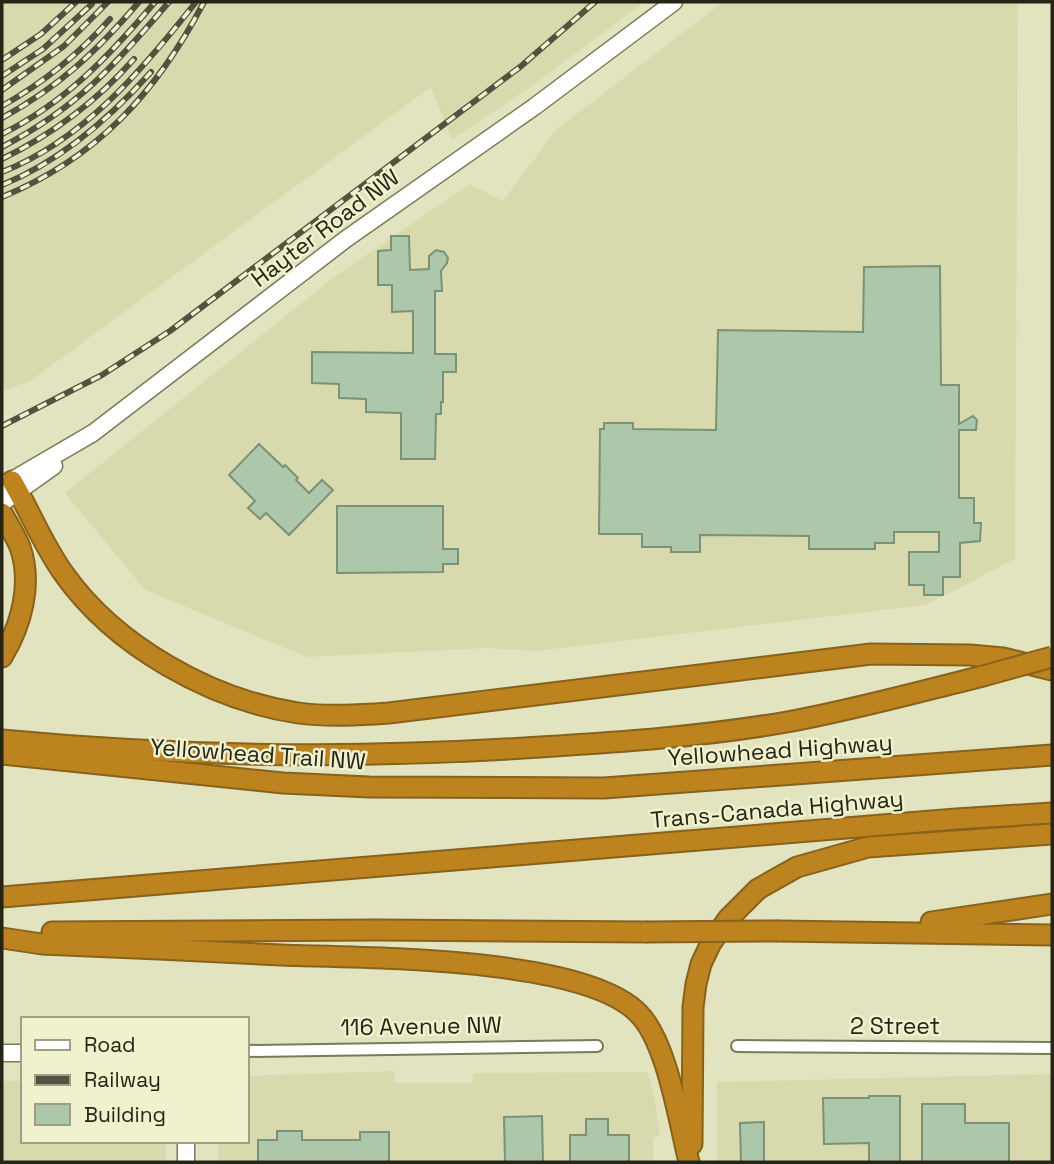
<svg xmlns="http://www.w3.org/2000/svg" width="1054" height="1164" viewBox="0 0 1054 1164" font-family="'Space Grotesk',sans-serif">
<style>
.built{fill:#d8daae}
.building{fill:#adc7ab;stroke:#799278;stroke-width:2}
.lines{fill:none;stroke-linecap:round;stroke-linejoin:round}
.street-casing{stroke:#797a59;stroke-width:14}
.secondary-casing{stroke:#797a59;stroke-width:19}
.highway-casing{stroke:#87621c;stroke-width:23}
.street{stroke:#fff;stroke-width:10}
.secondary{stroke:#fff;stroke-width:16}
.highway{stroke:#bd831e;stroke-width:19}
.rail-casing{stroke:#51523f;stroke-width:6}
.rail{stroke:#f0f1cd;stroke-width:3.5;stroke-dasharray:10;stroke-linecap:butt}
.highway-bridge-casing{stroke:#87621c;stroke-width:23;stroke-linecap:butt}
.highway-bridge{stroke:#bd831e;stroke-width:19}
.labels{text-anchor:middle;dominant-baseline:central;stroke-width:5;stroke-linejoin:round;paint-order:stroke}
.street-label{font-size:23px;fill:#242517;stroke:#f0f1cd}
</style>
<rect width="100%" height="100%" fill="#e2e4c0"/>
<g class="built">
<path d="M2,2H645L533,85L452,140L431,87L30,381L2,391Z"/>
<path d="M723,2H1018L1015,559L926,605L536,651L487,648L307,657L145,590L65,493L334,277L470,184L503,201L557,129Z"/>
<path d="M394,1071L395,1083H472L474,1073L648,1072L655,1101L660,1135L653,1138V1162H218V1141H247V1076Z"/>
<path d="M1052,1074V1162H717V1082Z"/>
<path d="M2,1081H23V1141H166V1162H2Z"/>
</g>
<g class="building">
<path d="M391,236H409L410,270L429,269V256L436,250L444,252L448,258L447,263L441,271L442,291H435V354H456V372H443V402H441V414H436L435,459H401V413L366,412V399L339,398V384L312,383V352L413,353V311L392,312V285H378V251L391,250Z"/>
<path d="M940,266L941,385H959V424L973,416L977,420L976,430H959V498H974V523H981L980,541L960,543V577H943V595H924V585H909V552H939V532H894V543H875V549H809V536L700,535V552H671V547H642V534H599L600,429H604V423H633V429L716,430L718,330L863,332L864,267Z"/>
<path d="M259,444L283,467L285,465L298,478L296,480L309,493L322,480L333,490L289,535L266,513L260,519L248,508L255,501L229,475Z"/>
<path d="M337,506H443V549H458V564H443V572L337,573Z"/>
<path d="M869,1096H900V1162H869V1143L824,1144L823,1098H869Z"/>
<path d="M922,1104H965V1123H1009V1162H922Z"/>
<path d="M542,1116L543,1162H505L504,1117Z"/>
<path d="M586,1119H608V1135H629V1162H570V1135H586Z"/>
<path d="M764,1122V1162H741L740,1123Z"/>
<path d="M277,1131H302V1140H360V1132H389V1162H258V1140H277Z"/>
</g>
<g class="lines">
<g class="street-casing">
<g id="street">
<path d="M737,1046L1052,1048"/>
<path d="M247,1051L597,1046"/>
</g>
</g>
<g class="secondary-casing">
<g id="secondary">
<path d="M2,486L93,433L346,239L534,107L674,2"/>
<path d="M2,503L54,466"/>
<path d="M2,1053H23"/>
<path d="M186,1162V1141"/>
</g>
</g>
<g class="highway-casing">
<g id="highway">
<path d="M12,481C30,511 43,545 64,574C115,646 211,700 298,713C328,717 359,715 389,713L871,654L970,655L1003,658L1052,670"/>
<path d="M2,513C8,524 15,535 20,547C33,584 21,626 2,657"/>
<path d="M2,740C181,757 361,759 540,747C623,742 706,736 787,722C853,710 918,692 983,676"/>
<path d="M2,754L283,783L369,787L604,788L1052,755"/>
<path d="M2,897L956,819L1052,813"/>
<path d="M931,922L1052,904"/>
<path d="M778,931L1052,935"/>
<path d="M52,932L376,930L646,932"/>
<path d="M2,938L42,944C122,947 201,951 281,955C362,958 582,956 638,1013C667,1041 679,1122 689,1162"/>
<path d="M692,1144L693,1007L696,984L701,964L711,943L728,919L758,889L797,867L868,847L1052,834"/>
</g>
</g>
<use href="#street" class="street"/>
<use href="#secondary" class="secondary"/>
<use href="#highway" class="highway"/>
<g class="rail-casing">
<g id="rail">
<path d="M2,60L41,34L76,2"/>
<path d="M2,76L43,49L92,4"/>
<path d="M2,90L64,46L108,2"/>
<path d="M2,106C43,83 79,54 110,19"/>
<path d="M2,118C60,86 96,52 139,2"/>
<path d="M2,134C65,103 110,55 155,2"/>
<path d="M2,147C77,108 115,65 169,2"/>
<path d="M2,159C53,134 97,101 134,59"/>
<path d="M2,172C84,140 143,69 196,2"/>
<path d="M2,185C61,161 109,119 151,72"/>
<path d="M2,197C97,158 157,92 204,2"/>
<path d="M2,426L102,375L170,331L520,67L595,2"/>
</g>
</g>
<use href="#rail" class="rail"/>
<g class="highway-bridge-casing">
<g id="highway-bridge">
<path d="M983,676L1052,657"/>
<path d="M646,932L778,931"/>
</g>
</g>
<use href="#highway-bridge" class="highway-bridge"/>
</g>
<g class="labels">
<g class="street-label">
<text transform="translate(325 228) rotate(-37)">Hayter Road NW</text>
<text transform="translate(780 750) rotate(-4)">Yellowhead Highway</text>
<text transform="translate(258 754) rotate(4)">Yellowhead Trail NW</text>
<text transform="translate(777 809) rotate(-5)">Trans-Canada Highway</text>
<text transform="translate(421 1026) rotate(-1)">116 Avenue NW</text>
<text x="895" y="1026">2 Street</text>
</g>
</g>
<rect width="1054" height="1164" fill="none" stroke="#242517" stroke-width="7"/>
<rect x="21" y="1017" width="228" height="126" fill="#f0f1cd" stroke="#9e9f84" stroke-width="2"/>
<rect x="35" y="1040" width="35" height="10" fill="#ffffff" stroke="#9e9f84" stroke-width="2"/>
<text x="84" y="1052" font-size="21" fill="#242517">Road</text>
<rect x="35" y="1075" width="35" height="10" fill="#51523f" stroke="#9e9f84" stroke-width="2"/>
<text x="84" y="1087" font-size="21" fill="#242517">Railway</text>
<rect x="35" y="1104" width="35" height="21" fill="#adc7ab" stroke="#9e9f84" stroke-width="2"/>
<text x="84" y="1122" font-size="21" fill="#242517">Building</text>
</svg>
